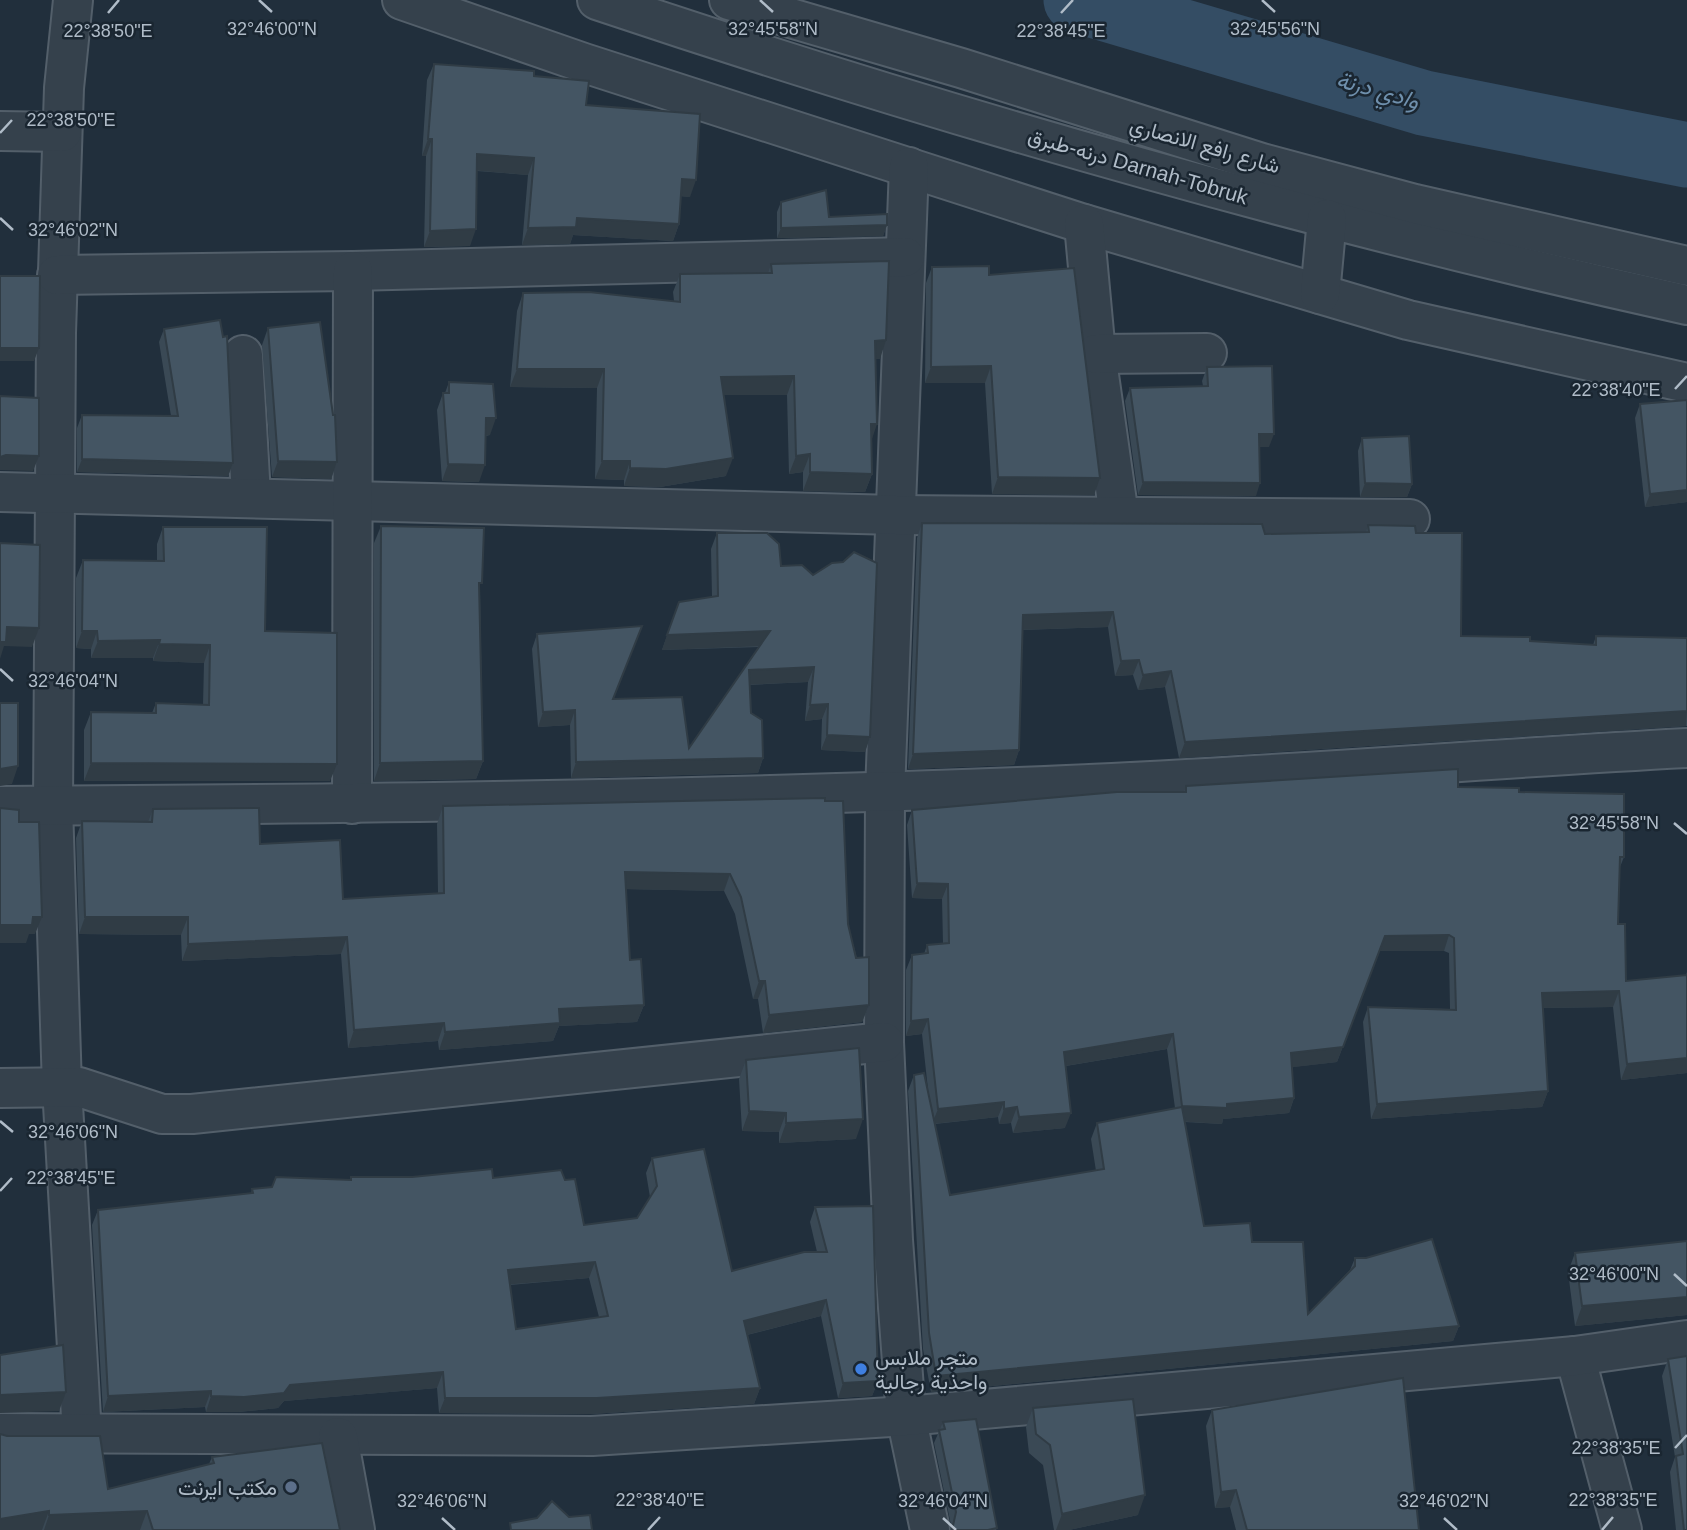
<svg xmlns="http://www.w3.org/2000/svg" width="1687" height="1530" viewBox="0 0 1687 1530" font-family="Arial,Vazirmatn,sans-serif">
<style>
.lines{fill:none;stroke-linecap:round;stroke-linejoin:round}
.river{stroke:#344d64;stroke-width:65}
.minor-casing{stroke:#535f6a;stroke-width:42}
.minor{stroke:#35414c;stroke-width:38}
.wall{fill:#3a4955;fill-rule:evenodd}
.shaded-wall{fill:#303c45}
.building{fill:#445563;stroke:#303c45;stroke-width:2;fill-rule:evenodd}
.ticks{fill:none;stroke:#b0bcc8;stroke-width:2.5}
.shop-dot{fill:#3f7fe0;stroke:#1a2631;stroke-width:2.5}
.service-dot{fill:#5c6f8a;stroke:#1a2631;stroke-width:2.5}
.labels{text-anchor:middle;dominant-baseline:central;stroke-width:5;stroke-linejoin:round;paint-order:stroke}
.street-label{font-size:21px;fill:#b0bcc8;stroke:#1a2631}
.poi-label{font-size:21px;fill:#b0bcc8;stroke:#1a2631;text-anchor:start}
.water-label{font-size:23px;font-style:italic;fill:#6f90ad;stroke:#1a2631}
.ticks-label{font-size:18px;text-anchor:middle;fill:#b0bcc8;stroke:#1a2631;stroke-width:5;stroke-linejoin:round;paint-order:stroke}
</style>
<rect width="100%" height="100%" fill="#212f3c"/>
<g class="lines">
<path class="river" d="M1076,0L1424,103L1687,155"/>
<g class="minor-casing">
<g id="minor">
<path d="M73,0L64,88L56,333L53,806L62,1087L82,1435"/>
<path d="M402,0L584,63L1084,224L1320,294L1408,320L1687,383"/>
<path d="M597,0C955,120 1318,223 1687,305"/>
<path d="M729,0L961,68L1262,163L1415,204L1687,266"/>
<path d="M0,131L62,132"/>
<path d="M909,167L885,792L884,1042L893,1240L906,1416L930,1530"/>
<path d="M1084,224L1096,354L1119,516"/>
<path d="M57,275L353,271L905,257"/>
<path d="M1320,294L1327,219"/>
<path d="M1096,354L1207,353"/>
<path d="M243,355L251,496"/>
<path d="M0,492L896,515L1410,519"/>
<path d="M352,804L353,271"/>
<path d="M0,806C339,804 679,800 1018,787C1241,779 1464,760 1687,748"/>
<path d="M0,1088L79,1087L162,1114H192L884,1042"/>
<path d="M1575,1356L1622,1530"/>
<path d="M0,1433L592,1436L906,1416L1575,1356L1687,1340"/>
<path d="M338,1437L355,1530"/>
</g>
</g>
<use href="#minor" class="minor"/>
</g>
<g class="wall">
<path d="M434,64L534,76L586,105L690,197L681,196L679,224L673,241L573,235L570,244L522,245L528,175L477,171L470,246L424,247L426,156H422L427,80Z"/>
<path d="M781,202L829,217L887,225L883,236L777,238V212Z"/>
<path d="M771,264L880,359H876L872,439V474L865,492L803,491V472L789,474L787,395H724L726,476L660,487L624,486V480L595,479L597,388L510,387L517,311L523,293L674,301L673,292L680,274L768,273Z"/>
<path d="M932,267L989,275L1094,495L992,494L985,383H925L926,283Z"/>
<path d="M268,328L337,462L331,479L272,477L262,345Z"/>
<path d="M164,329L233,463L228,476L77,472V428L82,415L171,416L159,342Z"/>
<path d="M1207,367L1269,447H1259L1256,496L1138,495L1125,401L1130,388L1203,386L1202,381Z"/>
<path d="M449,382L490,435L486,436L479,482L442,481L437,410L443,393H445Z"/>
<path d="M1687,400V502L1645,507L1635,418L1640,404Z"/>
<path d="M1362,438L1412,484L1407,497H1360L1358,451Z"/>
<path d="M922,523L1265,534L1366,532L1368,525L1416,533L1461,636L1593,645L1596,636L1687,638V726L1179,758L1165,687L1138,690L1133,675L1115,676L1108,627L1022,630L1019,750L1014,765L908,769L917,538Z"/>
<path d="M381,526L480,590L483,761L476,779L374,781V543Z"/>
<path d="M163,527L265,631L330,781H84V730L91,712L152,713L156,703L203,705L204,663L153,661V658H91V649L76,648V578L83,560L157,561V544Z"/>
<path d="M717,533L781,566L870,737L865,752L821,750L822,719L805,721L808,682L749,685L751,713L763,758L758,773L571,778L570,725L538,727L532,649L537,634L642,626L613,699L689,748L759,647L662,650L679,602L712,597L711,549Z"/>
<path d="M1186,786L1458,787L1519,792L1624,857L1620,867L1618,924L1626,981L1686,975L1687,972V1073L1621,1080L1613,1007L1543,1008L1548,1091L1542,1107L1371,1119L1363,1022L1368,1007L1450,1009L1449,953L1444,951H1379L1337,1062L1292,1067L1294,1098L1289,1113L1223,1119L1222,1124L1185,1122L1204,1226L1252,1242L1308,1314L1350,1270L1355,1258L1459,1326L1453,1341L931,1392L923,1349L908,1091L914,1075L929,1099L922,1034L906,1036V970L912,955L924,954L927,945L943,944L942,899L912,898L907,825L912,810L1184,792ZM1167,1049L1175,1108L1097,1123L1091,1139L1096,1171L950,1195L935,1124L998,1117L999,1124L1011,1123L1013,1133L1065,1128L1066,1066Z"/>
<path d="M825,798L848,924L869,1005L862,1022L763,1033L758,999H753L735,914L724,891L626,889L630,960L644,1005L637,1022L559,1026L553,1041L439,1050L438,1041L348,1048L341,954L182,961L181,935L79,934L76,838L82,821L148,822L153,809L260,844L343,899L438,893L437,824L443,806Z"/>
<path d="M746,1060L856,1139L779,1143V1132L742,1131L739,1079Z"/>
<path d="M652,1158L732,1271L817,1252L810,1222L815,1207L878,1381L872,1396L838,1398L821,1316L747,1335L760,1388L754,1404L591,1414L439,1413L437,1388L284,1401L278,1408L238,1412H206L205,1407L103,1412L92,1225L98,1210L251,1194L252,1189L350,1180L351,1177L493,1178L584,1225L637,1218L650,1197L646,1173ZM589,1278L599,1317L516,1329L510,1285Z"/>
<path d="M1687,1241V1315L1575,1326L1568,1272L1575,1253Z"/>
<path d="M1687,1356V1530H1676L1670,1472L1675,1457L1662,1376L1668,1359Z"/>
<path d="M1033,1408L1138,1515L1069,1530H1054L1043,1465L1029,1453L1026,1427Z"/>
<path d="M1212,1410L1419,1530H1236L1230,1507L1215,1508L1206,1426Z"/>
<path d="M943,1422L997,1528L996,1530H950L951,1525L934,1443Z"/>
<path d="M212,1457L340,1530H0L108,1489L209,1464Z"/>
</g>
<g class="shaded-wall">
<path d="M428,139H432L426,156H422Z"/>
<path d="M477,154L534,158L528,175L471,170Z"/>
<path d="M682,179L696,180L690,197L676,196Z"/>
<path d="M577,218L679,224L673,241L573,235L570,244L522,245L528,228Z"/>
<path d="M887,225L883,236L777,238L781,228Z"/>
<path d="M476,229L470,246L424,247L430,231Z"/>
<path d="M886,340L880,359H869L875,341Z"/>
<path d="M0,348H39L34,361H0Z"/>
<path d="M991,366L985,383H925L931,367Z"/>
<path d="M517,369H604L597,388L510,387Z"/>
<path d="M794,376L787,395H715L721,377Z"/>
<path d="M486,418H496L490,435L480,436Z"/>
<path d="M871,424H877L871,442Z"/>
<path d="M1259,434H1274L1269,447H1254Z"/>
<path d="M810,454L803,472L789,474L796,456Z"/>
<path d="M6,455L39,456L33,471L0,470V457Z"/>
<path d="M733,458L726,476L660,487L624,486L630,468Z"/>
<path d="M82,459L233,463L228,476L77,472Z"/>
<path d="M278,461L337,462L331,479L272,477Z"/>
<path d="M602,461H630L624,480L595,479Z"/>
<path d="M448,464L485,465L479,482L442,481Z"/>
<path d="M810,472L872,474L865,492L803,491Z"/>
<path d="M998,477L1100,478L1094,495L992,494Z"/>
<path d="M1143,482L1260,483L1256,496L1138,495Z"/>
<path d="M1365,483L1412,484L1407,497H1360Z"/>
<path d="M1687,490V502L1645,507L1650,494Z"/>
<path d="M1113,612L1108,627L1017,630L1023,615Z"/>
<path d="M7,627L39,628L32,647L4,646L0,659V642Z"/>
<path d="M82,631H97L91,649L76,648Z"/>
<path d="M770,631L764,646L662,650L667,635Z"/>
<path d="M160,640L153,658H91L98,641Z"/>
<path d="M159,644L210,645L204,663L153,661Z"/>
<path d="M1139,660L1133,675L1115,676L1121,661Z"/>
<path d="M814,667L808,682L743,685L749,670Z"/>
<path d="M1171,671L1165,687L1138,690L1143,675Z"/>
<path d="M828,704L822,719L805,721L810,705Z"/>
<path d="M575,710L570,725L538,727L543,712Z"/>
<path d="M1687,711L1686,726L1179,758L1185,742Z"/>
<path d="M827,735L870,737L865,752L821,750Z"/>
<path d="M1019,750L1014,765L908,769L913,754Z"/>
<path d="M763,758L758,773L571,778L576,762Z"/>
<path d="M483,761L476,779L374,781L380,763Z"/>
<path d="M91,763L337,764L330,781H84Z"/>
<path d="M18,766L12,784L0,786V769Z"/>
<path d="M625,872L730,874L724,891L618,889Z"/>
<path d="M917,883L948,884L942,899L912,898Z"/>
<path d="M33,917H42L35,934H29L26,943H0V925Z"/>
<path d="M85,917H188L181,935L79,934Z"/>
<path d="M1449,935L1444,951H1379L1337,1062L1286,1068L1291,1053L1385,936Z"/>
<path d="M347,937L341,954L182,961L188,944Z"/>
<path d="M759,981H765L758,999H753Z"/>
<path d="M1619,991L1613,1007L1537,1008L1542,993Z"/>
<path d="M644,1005L637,1022L559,1026L553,1041L439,1050L445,1032L559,1009Z"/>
<path d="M869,1005L862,1022L763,1033L769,1015Z"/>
<path d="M928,1019L922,1034L906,1036L911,1021Z"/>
<path d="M444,1023L438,1041L348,1048L354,1030Z"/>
<path d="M1173,1034L1167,1049L1059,1067L1064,1052Z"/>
<path d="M1687,1058V1073L1621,1080L1627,1064Z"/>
<path d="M1548,1091L1542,1107L1371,1119L1377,1104Z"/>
<path d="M1294,1098L1289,1113L1223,1119L1222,1124L1176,1121L1182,1106L1227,1104Z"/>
<path d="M1004,1102L998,1117L932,1124L938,1109Z"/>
<path d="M1017,1107L1011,1123L999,1124L1004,1109Z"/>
<path d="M749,1111L786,1113L779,1132L742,1131Z"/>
<path d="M1071,1113L1065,1128L1013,1133L1019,1117Z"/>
<path d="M863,1119L856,1139L779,1143L786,1123Z"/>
<path d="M595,1262L589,1278L502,1285L508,1270Z"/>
<path d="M1687,1297V1315L1575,1326L1582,1306Z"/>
<path d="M826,1300L821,1316L738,1337L744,1321Z"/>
<path d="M1459,1326L1453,1341L931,1392L936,1376Z"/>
<path d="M443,1372L437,1388L284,1401L278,1408L238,1412H206L211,1396L290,1385Z"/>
<path d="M878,1381L872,1396L838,1398L843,1383Z"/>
<path d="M760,1388L754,1404L591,1414L439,1413L445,1398Z"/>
<path d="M211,1391L205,1407L103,1412L108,1396Z"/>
<path d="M66,1392L59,1411L0,1413V1395Z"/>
<path d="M1236,1490L1230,1507L1215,1508L1221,1492Z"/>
<path d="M1145,1495L1138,1515L1069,1530H1056L1062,1514Z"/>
<path d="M49,1511L42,1530H0V1519Z"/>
<path d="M147,1511L140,1530H44L49,1515Z"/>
</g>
<g class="building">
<path d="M434,64L534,71V76L589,81L586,105L700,114L696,180L682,179L679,224L577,218L576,227L528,228L534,158L477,154L476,229L430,231L432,139H428Z"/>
<path d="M826,190L829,217L887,214V225L781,228V202Z"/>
<path d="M889,261L886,340L875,341L877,424H871L872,474L810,472V454L796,456L794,376L721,377L733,458L666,469L630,468V461H602L604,369H517L523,293L589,292L680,302V274L772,273L771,264Z"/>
<path d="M989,266V275L1074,268L1100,478L998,477L991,366L931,367L932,267Z"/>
<path d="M0,276H40L39,348H0Z"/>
<path d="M220,320L223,337L227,336L233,463L82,459V415L178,416L164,329Z"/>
<path d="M320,322L333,415H335L337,462L278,461L268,328Z"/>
<path d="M1272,366L1274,434H1259L1260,483L1143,482L1130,388L1208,386L1207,367Z"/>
<path d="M449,382L493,384L496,418H486L485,465L448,464L443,393H449Z"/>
<path d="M0,396L39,398V456L6,455L0,457Z"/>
<path d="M1687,400V490L1650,494L1640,404Z"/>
<path d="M1409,436L1412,484L1365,483L1362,438Z"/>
<path d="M922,523L1262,524L1265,534L1369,532L1368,525L1415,526L1416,533H1462L1461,636L1530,637V641L1596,645V636L1687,638V711L1185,742L1171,671L1143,675L1139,660L1121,661L1113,612L1023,615L1019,750L913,754Z"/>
<path d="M381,526L484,528L482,583H479L483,761L380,763Z"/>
<path d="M163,527H267L265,631L337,633V764L91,763V712L156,713V703L209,705L210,645L159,644L160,640L98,641L97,631H82L83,560L164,561Z"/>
<path d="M717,533H767L779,544L781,566L802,565L813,575L832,563L843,562L854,552L877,563L870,737L827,735L828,704L810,705L814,667L749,670L751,713L762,720L763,758L576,762L575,710L543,712L537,634L642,626L613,699L682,697L689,748L770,631L667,635L679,602L718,596Z"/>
<path d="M0,543L40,545L39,628L7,627L6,642H0Z"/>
<path d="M0,703H18V766L0,769Z"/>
<path d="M1458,769V787L1519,788V792L1624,794V857H1620L1618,924H1625L1626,981L1687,975V1058L1627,1064L1619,991L1542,993L1548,1091L1377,1104L1368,1007L1456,1010L1454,938L1449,935L1385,936L1343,1047L1291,1053L1294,1098L1227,1104V1108L1182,1106L1173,1034L1064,1052L1071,1113L1019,1117L1017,1107L1004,1109V1102L938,1109L928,1019L911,1021L912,955L928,953L927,945L949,943L948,884L917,883L912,810L1117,792H1186V786Z"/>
<path d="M825,798V801H843L848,924L856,958L869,957V1005L769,1015L765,981H759L741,897L730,874L625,872L630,960L641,959L644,1005L559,1009L560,1023L445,1032L444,1023L354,1030L347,937L188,944V917H85L82,821L152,822L153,809L259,808L260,844L340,840L343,899L444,893L443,806Z"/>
<path d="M0,808L19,810V822H39L42,917H33L32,925H0Z"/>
<path d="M859,1048L863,1119L786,1123V1113L749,1111L746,1060Z"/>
<path d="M924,1073L950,1195L1104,1169L1097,1123L1182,1107L1204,1226L1250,1223L1252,1242H1303L1308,1314L1355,1266V1258H1366L1432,1239L1459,1326L936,1376L929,1333L914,1075Z"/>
<path d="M704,1149L732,1271L804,1252H827L815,1207L873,1206L878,1381L843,1383L826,1300L744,1321L760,1388L597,1398H445L443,1372L290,1385L284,1393L244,1397L211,1396V1391L108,1396L98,1210L253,1193L252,1189L272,1187L276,1177L351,1180V1177H412L492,1169L493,1178L561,1170L565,1180L575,1179L584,1225L637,1218L657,1186L652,1158ZM595,1262L608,1316L516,1329L508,1270Z"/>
<path d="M1687,1241V1297L1582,1306L1575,1253Z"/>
<path d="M63,1345L66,1392L0,1395V1355Z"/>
<path d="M1687,1356V1530H1684L1676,1456L1683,1454L1668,1359Z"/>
<path d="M1403,1378L1419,1530H1247L1236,1490L1221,1492L1212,1410Z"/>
<path d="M1133,1399L1145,1495L1062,1514L1050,1445L1036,1434L1033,1408Z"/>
<path d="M976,1419L997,1528L988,1530H952L956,1512L939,1430L945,1429L943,1422Z"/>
<path d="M0,1434L7,1436H100L108,1489L214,1463L212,1457L322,1443L340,1530H153L147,1511L49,1515V1511L0,1519Z"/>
<path d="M552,1501L569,1517L590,1515L592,1530H511L510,1523L537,1518Z"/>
</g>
<path class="ticks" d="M259,0L272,12M760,0L773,12M1262,0L1275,12M108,13L119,0M1061,13L1073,0M0,133L12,120M0,218L13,230M1675,389L1687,376M0,669L13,681M1674,823L1687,834M0,1121L13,1132M0,1191L12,1178M1674,1274L1687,1286M1675,1448L1687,1435M442,1518L455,1530M943,1518L956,1530M1444,1518L1457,1530M648,1530L660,1517M1602,1530L1613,1517"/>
<circle class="shop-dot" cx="861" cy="1369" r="7"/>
<circle class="service-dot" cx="291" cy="1487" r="7"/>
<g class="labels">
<g class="street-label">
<text transform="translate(1205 145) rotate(16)">شارع رافع الانصاري</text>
<text transform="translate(1138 166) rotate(16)">درنه-طبرق Darnah-Tobruk</text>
</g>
<g class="poi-label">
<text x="875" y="1357">متجر ملابس<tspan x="875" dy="24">واحذية رجالية</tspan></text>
<text x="277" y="1487" text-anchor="end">مكتب ايرنت</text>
</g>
<g class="water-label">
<text transform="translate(1378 90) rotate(16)">وادي درنة</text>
</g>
</g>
<g class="ticks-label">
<text x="272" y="35">32°46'00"N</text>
<text x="773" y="35">32°45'58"N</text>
<text x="1275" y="35">32°45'56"N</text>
<text x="1061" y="37">22°38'45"E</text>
<text x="108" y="37">22°38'50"E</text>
<text x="71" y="126">22°38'50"E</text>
<text x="73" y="236">32°46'02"N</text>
<text x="1616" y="396">22°38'40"E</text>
<text x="73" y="687">32°46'04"N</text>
<text x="1614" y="829">32°45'58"N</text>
<text x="73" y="1138">32°46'06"N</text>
<text x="71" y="1184">22°38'45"E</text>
<text x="1614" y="1280">32°46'00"N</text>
<text x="1616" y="1454">22°38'35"E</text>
<text x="660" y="1506">22°38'40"E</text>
<text x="1613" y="1506">22°38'35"E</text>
<text x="442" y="1507">32°46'06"N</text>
<text x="943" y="1507">32°46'04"N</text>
<text x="1444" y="1507">32°46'02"N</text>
</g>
</svg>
